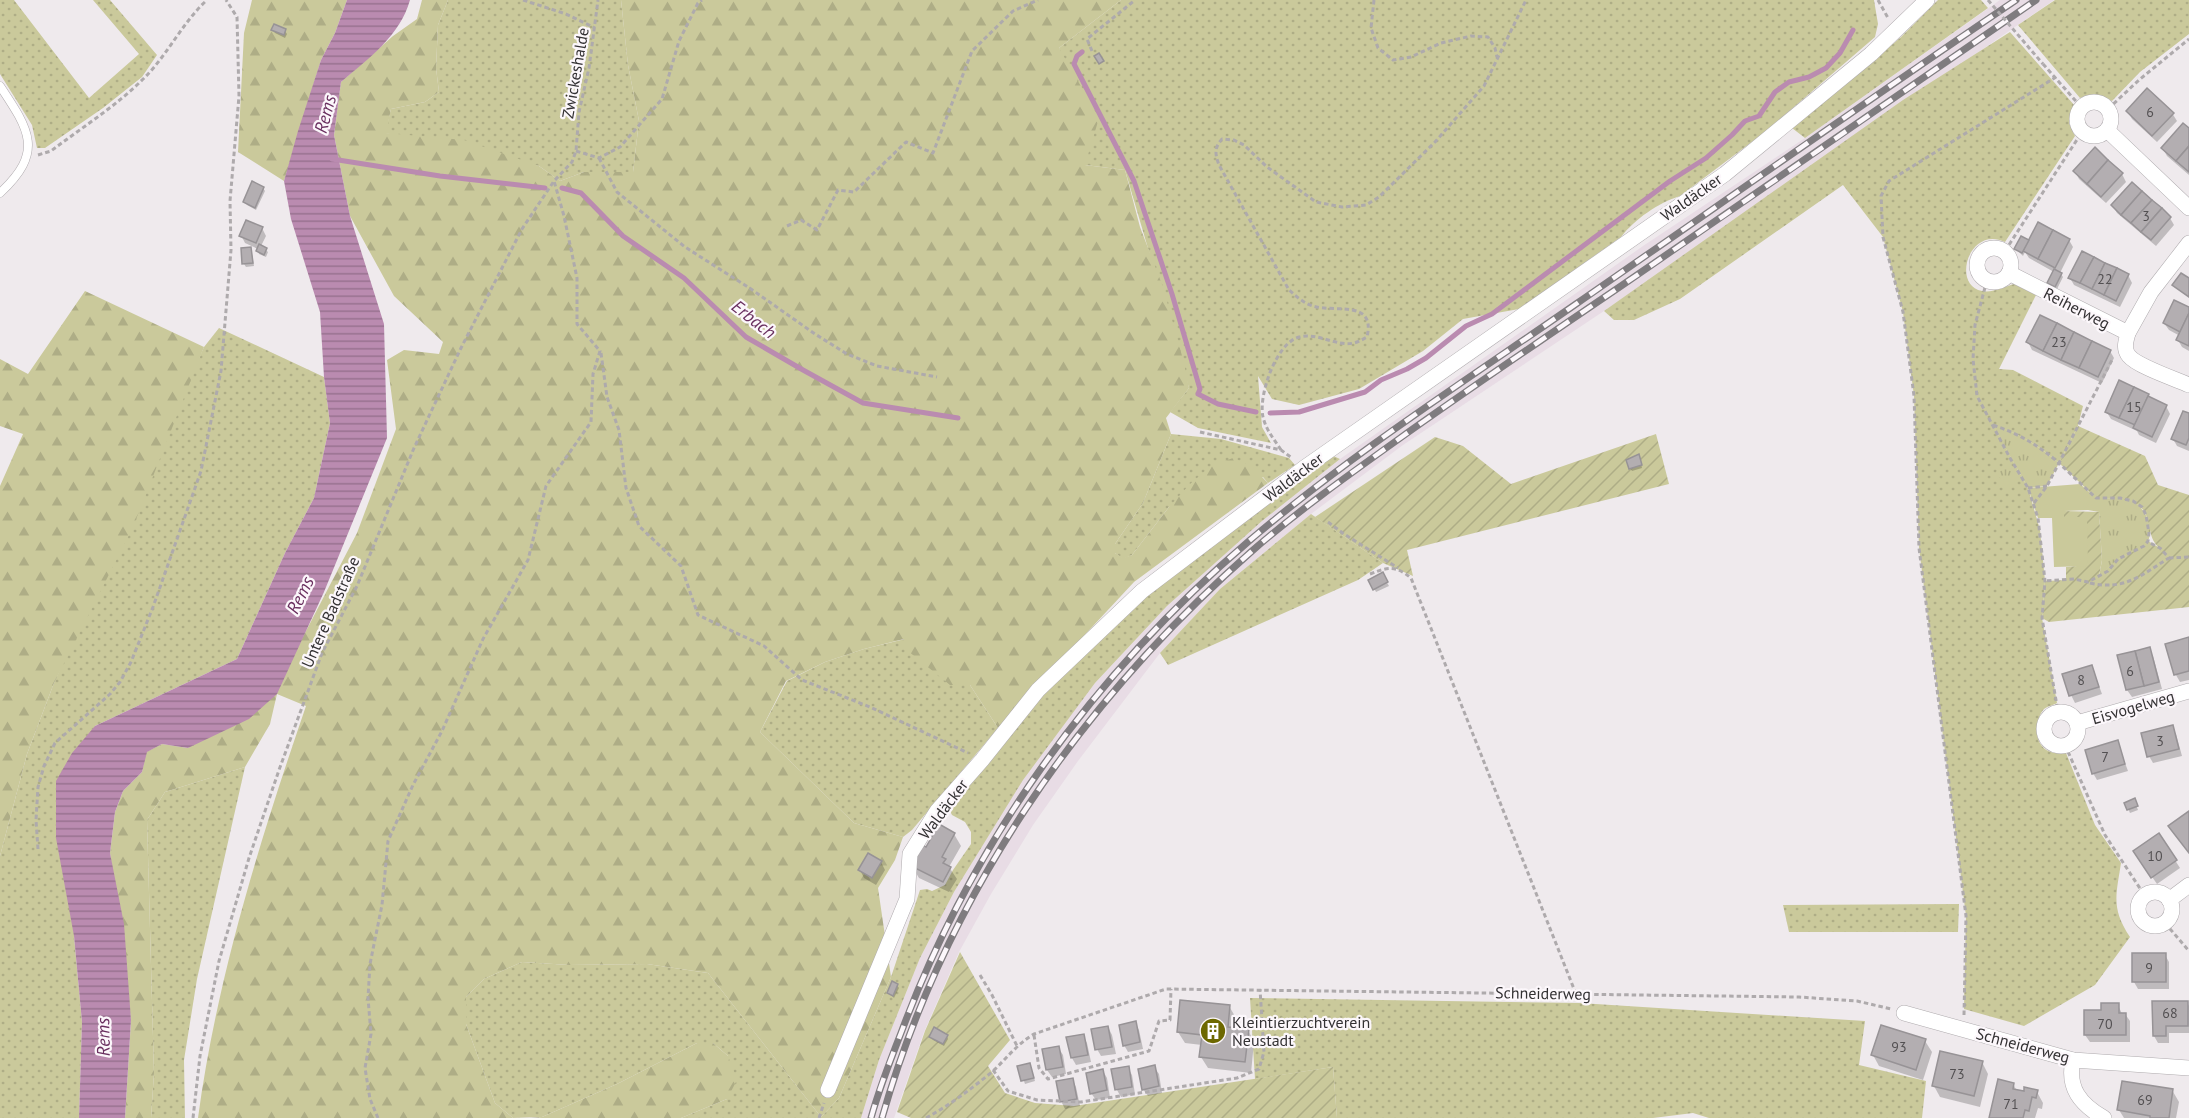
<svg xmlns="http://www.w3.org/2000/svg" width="2189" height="1118" viewBox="0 0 2189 1118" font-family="'PT Sans',sans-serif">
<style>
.built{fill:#e8dce5}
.grass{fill:url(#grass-dots)}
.forest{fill:url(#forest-firs)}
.park{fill:url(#park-tufts)}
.garden{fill:url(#garden-furrows)}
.pitch{fill:#cac99b}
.water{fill:url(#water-rules)}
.shadow{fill:#0003}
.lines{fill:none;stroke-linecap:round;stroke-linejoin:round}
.stream{stroke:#ba8bb0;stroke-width:5}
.building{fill:#b3aeb1;stroke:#979396;stroke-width:1.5}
.service-casing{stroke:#afabae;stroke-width:9}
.minor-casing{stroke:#afabae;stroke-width:16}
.path{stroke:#aeaaac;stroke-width:3;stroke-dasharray:4.5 3;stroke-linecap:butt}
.service{stroke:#fff;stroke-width:8}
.minor{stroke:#fff;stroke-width:15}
.rail-casing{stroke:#7f7c7f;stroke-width:7}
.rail{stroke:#fcf7fb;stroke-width:4.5;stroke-dasharray:14;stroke-linecap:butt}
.path-bridge{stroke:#aeaaac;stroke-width:3;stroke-dasharray:4.5 3;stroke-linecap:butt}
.labels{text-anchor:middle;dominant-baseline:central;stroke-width:4.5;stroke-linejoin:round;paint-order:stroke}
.number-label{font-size:14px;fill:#535052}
.street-label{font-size:16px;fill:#333133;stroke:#fcf7fb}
.poi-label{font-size:16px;fill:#333133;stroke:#fcf7fb;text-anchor:start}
.water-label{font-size:18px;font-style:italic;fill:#692f5f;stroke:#fcf7fb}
</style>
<defs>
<pattern id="grass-dots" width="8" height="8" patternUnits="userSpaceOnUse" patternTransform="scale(1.5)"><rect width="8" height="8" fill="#cac99b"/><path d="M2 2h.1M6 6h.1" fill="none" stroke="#aead86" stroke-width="1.8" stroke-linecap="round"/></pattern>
<pattern id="forest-firs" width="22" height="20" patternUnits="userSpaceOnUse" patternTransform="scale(1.5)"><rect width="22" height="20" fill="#cac99b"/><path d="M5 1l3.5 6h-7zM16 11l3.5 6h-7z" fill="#aead86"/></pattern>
<pattern id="park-tufts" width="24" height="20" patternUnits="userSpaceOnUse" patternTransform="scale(1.5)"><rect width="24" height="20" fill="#cac99b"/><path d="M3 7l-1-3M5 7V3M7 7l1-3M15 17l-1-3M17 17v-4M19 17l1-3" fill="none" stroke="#aead86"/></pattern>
<pattern id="garden-furrows" width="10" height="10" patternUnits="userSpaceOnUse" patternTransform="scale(1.5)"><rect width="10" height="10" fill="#cac99b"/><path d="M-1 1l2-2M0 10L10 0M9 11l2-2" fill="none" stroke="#aead86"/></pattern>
<pattern id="water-rules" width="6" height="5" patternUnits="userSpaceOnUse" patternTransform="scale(1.5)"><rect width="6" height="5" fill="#ba8bb0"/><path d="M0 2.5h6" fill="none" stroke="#987290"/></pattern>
</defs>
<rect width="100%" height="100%" fill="#efeaed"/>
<path class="built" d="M2000,0H2054L1604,311L1403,445L1311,514L1220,589L1160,653L1078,761L1033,825L991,894L959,952L924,1032L894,1118H861L879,1060L920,958L954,892L1022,780L1095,683L1167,606L1262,521L1340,459L1643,246L1805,138Z"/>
<g class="grass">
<path d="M0,0H14L89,98L139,54L93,0H110L157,55L142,77L103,108L45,148H37L32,125L0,74Z"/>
<path d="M448,0H621L628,65L639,121L633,172H584L560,181L539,166L385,133L391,109L425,102L439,92L436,68L438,25Z"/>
<path d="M1121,0H1874L1878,24L1875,37L1765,132L1680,196C1658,203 1635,219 1621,237L1519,309L1463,319L1423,351L1359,389L1299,405L1272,399L1258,376L1262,427L1271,443L1198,428L1170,412L1189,388L1125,170L1085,165L1059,48Z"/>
<path d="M1938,0H1981L1988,8L1805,138L1792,128L1900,38Z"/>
<path d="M2055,0H2189V34L2140,72L2112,101C2101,94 2091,94 2080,98L2018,25Z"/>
<path d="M2010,32L2075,106L2069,123L2075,136L2005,242C1969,225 1951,285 1982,291C1993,293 2004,287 2014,284L2036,295L1999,369L2013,370L2083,406L2078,426L2059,463C2038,445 2018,433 1993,425L2028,488L2040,530L2045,581L2042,618L2057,703C2054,705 2048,706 2044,709C2040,713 2038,720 2037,726C2035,745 2047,756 2066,753L2095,825L2121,863C2116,896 2111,908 2130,937L2095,985L2024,1026L1964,1009L1966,916L1919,548L1914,396L1903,312L1883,237L1843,185L1680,299L1634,320H1614L1604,311L1903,100Z"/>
<path d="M219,328L324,377L330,423L314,498L285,553L237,659L95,726L74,936L82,1022L79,1118H0V856L27,754L54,683L204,347Z"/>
<path d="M1171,434L1221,439L1289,458L1295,465L1268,483L1263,477L1169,507L1132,555L1123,559L1115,553V544L1143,503Z"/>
<path d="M1329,454L1340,459L1262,521L1167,606L1095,683L1023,780L954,892L920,958L879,1060L861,1118H681L727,1099L728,1056L713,1043H697L617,1084L542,1117L513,1118L495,1103L466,1024V997L484,979L522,962L569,965L647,964L708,973L821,1117L839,1098L891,977L920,890L927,889L932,891L945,885L953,870L971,844V832L965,822L952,815L948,807L1043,695L1145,597Z"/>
<path d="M1311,514L1383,563L1358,580L1168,665L1160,653L1220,589Z"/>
<path d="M905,639L970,685L998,728L912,830L903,837L854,823L760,732L787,681L825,662L864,649Z"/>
<path d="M245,767L197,979L184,1060L185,1118H151L154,1073L147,820L165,792Z"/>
<path d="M1959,904L1958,932H1789L1783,905Z"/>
<path d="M1250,998L1580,1003L1865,1021L1859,1065L1926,1081L1922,1118H1709L1693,1113L1653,1118H1337L1333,1067L1255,1079Z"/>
</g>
<g class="forest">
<path d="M252,0H347L335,33L321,60L284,181L238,152L244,33Z"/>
<path d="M422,0H448L438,25L436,68L439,92L425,102L391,109L386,133L464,140L539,166L560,181L584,172H633L639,121L628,65L621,0H1121L1059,48L1099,118L1085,165L1125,170L1140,227L1163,287L1184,363L1189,388L1166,418L1171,434L1143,503L1115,544V553L1123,558L1132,555L1169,507L1190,484L1211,466L1233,458L1251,466L1268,483L1134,582L998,728L970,685H950L908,651L904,639L864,649L825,662L786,681L760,732L854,823L903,837L895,860L878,888L891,977L839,1098L821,1117L708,973L647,964L569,965L522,962L484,979L466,997V1024L495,1103L513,1118H198C217,977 260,840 306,706L277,694L270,724L245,767L165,792L147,820L154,1073L151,1118H125L131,1020L110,853L115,812L123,791L142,772L146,752L162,744L188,748L276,694L294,654L357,533L396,429L387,360L404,350L439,354L443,342L394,296L350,216L334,135L341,82L393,36L417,19Z"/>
<path d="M85,291L204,347L133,527L54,683L27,754L0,856V486L23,434L0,426V359L28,374Z"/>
<path d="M697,1043H713L728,1056L737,1080L727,1099L681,1118H530L542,1117L617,1084Z"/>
</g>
<g class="park">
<path d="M1992,424C2018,433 2038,445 2059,463L2047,486L2028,488Z"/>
<path d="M2009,464L2019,479L2006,487L1996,472Z"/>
<path d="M2088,491C2104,504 2115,494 2132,501C2146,507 2157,533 2145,545C2138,552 2128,554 2120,558C2112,563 2106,572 2099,577L2102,560L2099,512L2088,510Z"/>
</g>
<g class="garden">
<path d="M2078,426L2145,456L2158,485L2189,495V607L2049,622L2042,618L2045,581L2066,580V567L2088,565L2064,518V511L2099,512L2102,560L2099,576C2106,571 2111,564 2118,559C2128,553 2140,551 2148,541L2158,547C2150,538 2151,532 2148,521C2142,495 2117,500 2096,498L2059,463Z"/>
<path d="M1656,434L1669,484L1407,550L1413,576L1383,563L1315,517L1435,437L1463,446L1511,484Z"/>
<path d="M960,952L1010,1040L988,1066L1005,1093L1035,1103L1074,1106L1333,1067L1337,1118H911L897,1112L925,1031Z"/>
</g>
<path class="pitch" d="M2080,484L2088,491V510L2064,511V517H2087L2088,566L2054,567L2052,518H2038L2028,488Z"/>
<path class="water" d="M347,0H410C400,36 368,59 341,82L334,135L350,216L384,324L387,438L324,592L277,694L249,719L188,748L162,744L147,752L142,772L123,791L115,812L110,853L124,924L131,1020L125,1118H79L82,1022L74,936L56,838V781L72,753L95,726L237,659L285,553L314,498L330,423L324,377L320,312L291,219L284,181L298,131L321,60L335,33Z"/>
<g class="shadow">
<path d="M273,30L285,31L287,34L285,38L275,33Z"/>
<path d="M2128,112L2172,113L2177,121L2157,142L2132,119Z"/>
<path d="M2189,130V175L2167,156L2163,149Z"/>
<path d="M2075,171L2122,174L2126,182L2106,203L2079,179Z"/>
<path d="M263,188L265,191L256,210L247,205L245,202Z"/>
<path d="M2113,206L2170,218L2174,225L2156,246L2117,213Z"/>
<path d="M262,228L266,236L261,246L268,252L266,257L259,254L258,249L245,243L241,235Z"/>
<path d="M2069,240L2073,247L2060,273L2063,277L2057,289L2049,283L2054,272L2029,258L2025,252L2023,256L2016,249L2029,242Z"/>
<path d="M251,248L254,266L246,267L244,264Z"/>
<path d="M2128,275L2132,283L2120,307L2074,285L2070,278Z"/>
<path d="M2189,309V351L2182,347L2178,340L2180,336L2169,330L2164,323Z"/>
<path d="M2028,342L2110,351L2114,358L2102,383L2032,350Z"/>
<path d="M2148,395L2150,399L2166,406L2170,414L2156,443L2139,435L2137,431L2111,419L2106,411Z"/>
<path d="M2189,415V451L2177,446L2173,439Z"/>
<path d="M1640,459L1642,468L1632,471L1630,468Z"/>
<path d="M1382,574L1389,586L1376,592L1370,580Z"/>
<path d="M2189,639V680L2180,682L2176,675L2167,645Z"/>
<path d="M2149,649L2153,656L2162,689L2132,697L2127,690L2119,656Z"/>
<path d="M2092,667L2102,694L2075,703L2071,695Z"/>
<path d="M2172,727L2176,734L2182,756L2153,763L2149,756Z"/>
<path d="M2117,742L2128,771L2097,780L2093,773Z"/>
<path d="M2134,800L2138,810L2130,813L2126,804Z"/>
<path d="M954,834L961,846L949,867L957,879L949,892L919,878L912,866L927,849Z"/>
<path d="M2159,835L2180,868L2157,884L2139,858Z"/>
<path d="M881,862L885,870L876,885L864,878L860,870Z"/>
<path d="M2134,955H2165L2169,962V989H2138L2134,982Z"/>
<path d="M897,985L899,988L894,998L889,993Z"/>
<path d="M2187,1002L2189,1006V1033H2169V1043H2158L2154,1036Z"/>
<path d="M2118,1005L2122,1014H2125L2130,1021V1042H2090L2085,1035L2102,1011Z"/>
<path d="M1229,1006L1236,1018L1235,1029L1248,1030L1254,1042L1251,1073L1208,1068L1201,1057L1202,1045L1185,1043L1178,1032Z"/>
<path d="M1135,1023L1139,1030L1143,1049L1128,1052L1124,1045Z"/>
<path d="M1108,1027L1112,1035L1116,1054L1101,1056L1097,1049Z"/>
<path d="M947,1036L948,1039L944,1046L933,1040L931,1037Z"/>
<path d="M1083,1036L1087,1043L1091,1062L1076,1065L1072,1058Z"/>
<path d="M1925,1041L1932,1052L1923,1080L1879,1066L1873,1055Z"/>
<path d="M1058,1047L1063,1055L1066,1074L1052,1077L1047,1070Z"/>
<path d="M1982,1062L1988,1074L1980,1107L1940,1097L1934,1086Z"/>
<path d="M1019,1067H1031L1035,1081L1025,1084Z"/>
<path d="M1154,1067L1159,1074L1162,1093L1148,1096L1143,1089Z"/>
<path d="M1128,1068L1132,1075L1135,1094L1121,1097L1117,1090Z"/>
<path d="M1103,1071L1107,1078L1110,1098L1096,1100L1091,1093Z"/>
<path d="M1072,1079L1076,1087L1080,1106L1065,1109L1061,1101Z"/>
<path d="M2013,1084L2017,1091L2037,1092L2043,1103L2042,1109L2038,1108L2035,1118H1991Z"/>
<path d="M2172,1090L2179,1102L2176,1118H2124L2119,1110Z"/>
</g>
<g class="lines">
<g class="stream">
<path d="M1082,52L1077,56L1074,64L1134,181L1172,294L1200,389L1198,394L1218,404L1256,412"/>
<path d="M332,159L440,176L545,188"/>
<path d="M562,188L581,193L623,236L684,278L746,337L803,370L863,403L958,418"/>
<path d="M1270,413L1299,412L1365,392L1381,380L1407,369L1426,358L1466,326L1492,314L1670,181L1706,158L1732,135L1745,121L1759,116L1775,92L1789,82L1809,77L1826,68L1840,53L1853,30"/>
</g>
</g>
<g class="building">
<path d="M274,24L286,29L284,35L271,30Z"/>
<path d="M1099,53L1104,61L1099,64L1094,56Z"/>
<path d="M2147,88L2174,113L2152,136L2126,111Z"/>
<path d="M2183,123L2189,128V146L2176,161L2161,148Z"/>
<path d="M2189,146V172L2176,161Z"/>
<path d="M2095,147L2108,160L2087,184L2073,171Z"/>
<path d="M2108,160L2123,173L2101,197L2087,184Z"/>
<path d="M252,181L264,187L255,208L243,202Z"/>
<path d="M2132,182L2142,191L2121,215L2111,205Z"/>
<path d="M2142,191L2152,200L2131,223L2121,215Z"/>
<path d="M2152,200L2162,208L2141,232L2131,223Z"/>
<path d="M2162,208L2171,217L2151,240L2141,232Z"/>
<path d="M246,220L263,227L256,243L239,236Z"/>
<path d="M2038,222L2053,230L2038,259L2023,251Z"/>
<path d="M2053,230L2070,239L2055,268L2038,259Z"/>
<path d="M2021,236L2029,240L2022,253L2014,249Z"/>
<path d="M259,244L267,248L264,255L256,251Z"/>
<path d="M251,247L253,263L242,264L241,248Z"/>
<path d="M2082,251L2094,257L2080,283L2068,278Z"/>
<path d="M2094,257L2105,263L2092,289L2080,283Z"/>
<path d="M2105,263L2117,268L2104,295L2092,289Z"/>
<path d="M2117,268L2129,274L2116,301L2104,295Z"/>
<path d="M2054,269L2062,273L2055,287L2047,283Z"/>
<path d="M2181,273L2189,278V297L2172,285Z"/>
<path d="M2174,300L2189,307V313L2180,332L2163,323Z"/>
<path d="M2189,313V346L2176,340Z"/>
<path d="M2040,315L2057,323L2043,351L2026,342Z"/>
<path d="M2057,323L2074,332L2061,360L2043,351Z"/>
<path d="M2074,332L2092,341L2079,368L2061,360Z"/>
<path d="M2092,341L2111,350L2098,377L2079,368Z"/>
<path d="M2119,380L2134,387L2119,418L2105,412Z"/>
<path d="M2134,387L2149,394L2135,425L2119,418Z"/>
<path d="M2148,396L2167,405L2152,437L2133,428Z"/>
<path d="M2183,411L2189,413V438L2186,445L2171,439Z"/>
<path d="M1639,454L1642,465L1629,469L1626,460Z"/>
<path d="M1383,572L1388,582L1373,590L1368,580Z"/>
<path d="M2189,637V671L2174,675L2165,644Z"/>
<path d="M2150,647L2159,682L2144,686L2135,651Z"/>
<path d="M2135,651L2144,686L2126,690L2117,655Z"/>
<path d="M2092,665L2099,687L2069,696L2062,674Z"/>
<path d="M2173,725L2179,749L2147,757L2141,733Z"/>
<path d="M2118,740L2125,764L2092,774L2085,750Z"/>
<path d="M2135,798L2138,806L2127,810L2124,803Z"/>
<path d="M2189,811V853L2168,826Z"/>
<path d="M939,824L955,833L942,857L946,859L943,863L951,867L943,882L911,866L923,845L926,847Z"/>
<path d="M2159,833L2177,860L2151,878L2133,851Z"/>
<path d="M868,853L882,861L872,878L858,870Z"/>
<rect x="2132" y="953" width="34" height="29"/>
<path d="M892,981L898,984L893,996L887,993Z"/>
<path d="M1180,1000L1230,1005L1228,1027L1249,1029L1245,1062L1199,1057L1202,1035L1177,1032Z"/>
<path d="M2152,1001H2188V1026H2166V1036H2153Z"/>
<path d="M2101,1003H2119V1013H2126V1035H2084V1010H2101Z"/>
<path d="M1136,1021L1140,1042L1123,1046L1119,1025Z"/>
<path d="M1881,1025L1926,1039L1916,1070L1871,1055Z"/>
<path d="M1108,1026L1112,1047L1095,1050L1091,1029Z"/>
<path d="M934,1027L948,1035L943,1044L929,1037Z"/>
<path d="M1084,1034L1088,1055L1071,1058L1066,1037Z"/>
<path d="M1059,1046L1063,1067L1046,1070L1042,1049Z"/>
<path d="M1940,1051L1983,1061L1974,1096L1932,1086Z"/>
<path d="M1030,1063L1034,1078L1021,1081L1017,1066Z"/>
<path d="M1155,1065L1159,1086L1142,1090L1138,1069Z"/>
<path d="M1129,1066L1132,1087L1115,1090L1111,1069Z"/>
<path d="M1103,1069L1107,1090L1090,1094L1086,1073Z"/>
<path d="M1073,1078L1077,1099L1060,1102L1056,1081Z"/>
<path d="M1998,1079L2014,1083L2013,1089L2024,1091V1087L2038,1090L2036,1098L2032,1097L2029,1111L2025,1110L2023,1118H1989Z"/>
<path d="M2122,1081L2173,1089L2169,1118H2150V1116L2117,1110Z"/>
</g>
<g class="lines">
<g class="service-casing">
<path id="service" d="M0,86C30,131 44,152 0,193"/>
</g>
<g class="minor-casing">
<g id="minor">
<circle cx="2094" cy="119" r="17"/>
<path d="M2107,130L2189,208"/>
<circle cx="1994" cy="265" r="17"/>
<path d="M2009,273L2128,333C2126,341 2123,349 2129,356C2137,366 2175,379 2189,385"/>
<path d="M2128,333L2151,292L2189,243"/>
<circle cx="2061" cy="729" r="17"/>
<path d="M2077,723L2189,691"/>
<circle cx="2155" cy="909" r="17"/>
<path d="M2169,900L2189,885"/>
<path d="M1904,1013L2073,1060L2189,1068"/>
<path d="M2073,1060C2067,1088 2080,1104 2104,1118"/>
<path d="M828,1090L907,899L910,854L937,811L982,760L1038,690L1142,591L1304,468L1725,174L1871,54L1927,0"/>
</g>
</g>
<g class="path">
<path d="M523,0L566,14L595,28"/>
<path d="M1374,0L1371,28L1378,48L1393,60L1411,57L1441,43L1471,36L1488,37L1495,48L1497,57"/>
<path d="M1878,0L1888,18"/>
<path d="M1092,51L1087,39L1135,0"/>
<path d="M2043,64L2082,108"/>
<path d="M2108,109L2139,80L2189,39"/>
<path d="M576,151L599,158L620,147L662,99L679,41L698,3L702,0"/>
<path d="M38,155L51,151C84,126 121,103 149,73C170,50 184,21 207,0"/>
<path d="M599,158L617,192L685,247L751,289L815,334L847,354L877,366L937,377"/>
<path d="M787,226L801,220L817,230L838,190L854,192L906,142L933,153L972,51L1013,11L1038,0"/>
<path d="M2005,251L2082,132"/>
<path d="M1987,280L1975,325L1973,359L1977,396L2010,458L2028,488L2038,518L2045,581L2042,618L2058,712"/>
<path d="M601,353L607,397L619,430L626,488L639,526L681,566L698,615L764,646L802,680L870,707L968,753"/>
<path d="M1993,425C2019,434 2038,445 2059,463L2113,358"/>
<path d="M1200,432L1281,450L1292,458"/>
<path d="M1281,450C1274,439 1266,430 1263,417C1258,396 1276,343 1299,337C1318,332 1336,347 1354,343C1359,342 1363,339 1367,337C1376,299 1335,313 1313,306C1303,303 1296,296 1289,290L1219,165C1215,154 1214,148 1222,139L1234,140L1244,145L1267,167L1316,202L1342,207L1366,205L1379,197L1435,142L1484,86L1526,0"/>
<path d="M2028,488L2047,486"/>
<path d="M2034,503L2047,486L2059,463L2096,498H2120L2133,501L2142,507L2146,515L2149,533L2148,541L2144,546L2118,559L2108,571L2088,582L2074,579L2045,581"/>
<path d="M1328,522L1344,534L1398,568"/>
<path d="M2169,558L2189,557"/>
<path d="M1370,574C1388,567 1395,565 1411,578L1576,994"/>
<path d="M2090,583C2125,591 2141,575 2169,558L2160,548L2148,542"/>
<path d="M2065,745L2105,835L2145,896"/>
<path d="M38,849L36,820L38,787L44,766L55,743L110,694L120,682L131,662L153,607L201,471L221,371L231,250L230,201L239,96L237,17L226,0"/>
<path d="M2165,923L2189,951"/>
<path d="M980,975L992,995L1017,1046"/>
<path d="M1964,1015L1966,916L1919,548L1914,396L1903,312L1883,237L1881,196L1889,181L2056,77"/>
<path d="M1034,1035L1039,1068L1048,1079L1149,1051L1159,1021L1170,1020L1171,989"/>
<path d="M993,1070L1008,1091L1037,1100L1081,1102L1237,1078L1259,1069L1264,1052L1260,989"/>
<path d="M193,1118L200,1056L219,961L249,858L279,770L322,653L357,586L414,448L461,348L522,229L554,181L572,162L576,151L579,112L589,68L598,0"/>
<path d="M378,1118L370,1099L365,1068L371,1034L368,998L370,964L382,905L388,841L413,785L442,731L483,639L528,560L546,486L591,422L593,374L600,351L577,324V278L564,216L554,181"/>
<path d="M819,1118L824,1103"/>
<path d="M926,1118C950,1105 971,1089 992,1072C1006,1059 1017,1044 1034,1034L1166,989L1799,997L1857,1001L1891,1009"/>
</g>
<use href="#service" class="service"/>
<use href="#minor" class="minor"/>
<g class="rail-casing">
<g id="rail">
<path d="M871,1118C879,1089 890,1061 901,1033C972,842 1094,673 1249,541C1351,454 1465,381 1576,304C1722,203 1868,100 2016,0"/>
<path d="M882,1118C945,897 1080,702 1252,551C1298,511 1347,476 1396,441C1470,388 1546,337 1621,286C1760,191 1898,95 2036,0"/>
</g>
</g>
<use href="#rail" class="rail"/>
<path class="path-bridge" d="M1988,0L2043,64"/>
</g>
<defs>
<g id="building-disc" transform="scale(1.35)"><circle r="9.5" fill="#6d6800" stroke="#fcf7fb"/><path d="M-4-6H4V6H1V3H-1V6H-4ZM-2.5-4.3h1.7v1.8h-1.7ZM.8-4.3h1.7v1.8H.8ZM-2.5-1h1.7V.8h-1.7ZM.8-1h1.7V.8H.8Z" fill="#fff"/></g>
</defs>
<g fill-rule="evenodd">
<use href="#building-disc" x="1213" y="1031"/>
</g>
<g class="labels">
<g class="number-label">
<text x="2150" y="112">6</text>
<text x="2146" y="216">3</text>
<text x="2105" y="279">22</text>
<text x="2059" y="342">23</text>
<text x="2134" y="407">15</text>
<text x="2130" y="671">6</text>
<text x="2081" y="680">8</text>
<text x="2160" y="741">3</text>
<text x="2105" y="757">7</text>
<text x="2155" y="856">10</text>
<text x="2149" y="968">9</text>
<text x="2170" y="1013">68</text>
<text x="2105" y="1024">70</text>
<text x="1899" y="1047">93</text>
<text x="1957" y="1074">73</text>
<text x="2145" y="1100">69</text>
<text x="2011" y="1104">71</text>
</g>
<g class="street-label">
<text transform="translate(575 73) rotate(-80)">Zwickeshalde</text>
<text transform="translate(1691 197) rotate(-35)">Waldäcker</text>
<text transform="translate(2077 308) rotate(27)">Reiherweg</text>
<text transform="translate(1293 477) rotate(-37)">Waldäcker</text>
<text transform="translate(330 612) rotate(-66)">Untere Badstraße</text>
<text transform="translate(2133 707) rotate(-16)">Eisvogelweg</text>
<text transform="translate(943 809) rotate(-53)">Waldäcker</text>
<text transform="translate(1543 993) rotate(1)">Schneiderweg</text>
<text transform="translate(2023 1045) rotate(15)">Schneiderweg</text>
</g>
<g class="poi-label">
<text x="1232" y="1022">Kleintierzuchtverein<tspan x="1232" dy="18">Neustadt</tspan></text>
</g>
<g class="water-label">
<text transform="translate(325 114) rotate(-75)">Rems</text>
<text transform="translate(754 319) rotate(38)">Erbach</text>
<text transform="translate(300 595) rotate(-64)">Rems</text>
<text transform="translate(103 1037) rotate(-91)">Rems</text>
</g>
</g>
</svg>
